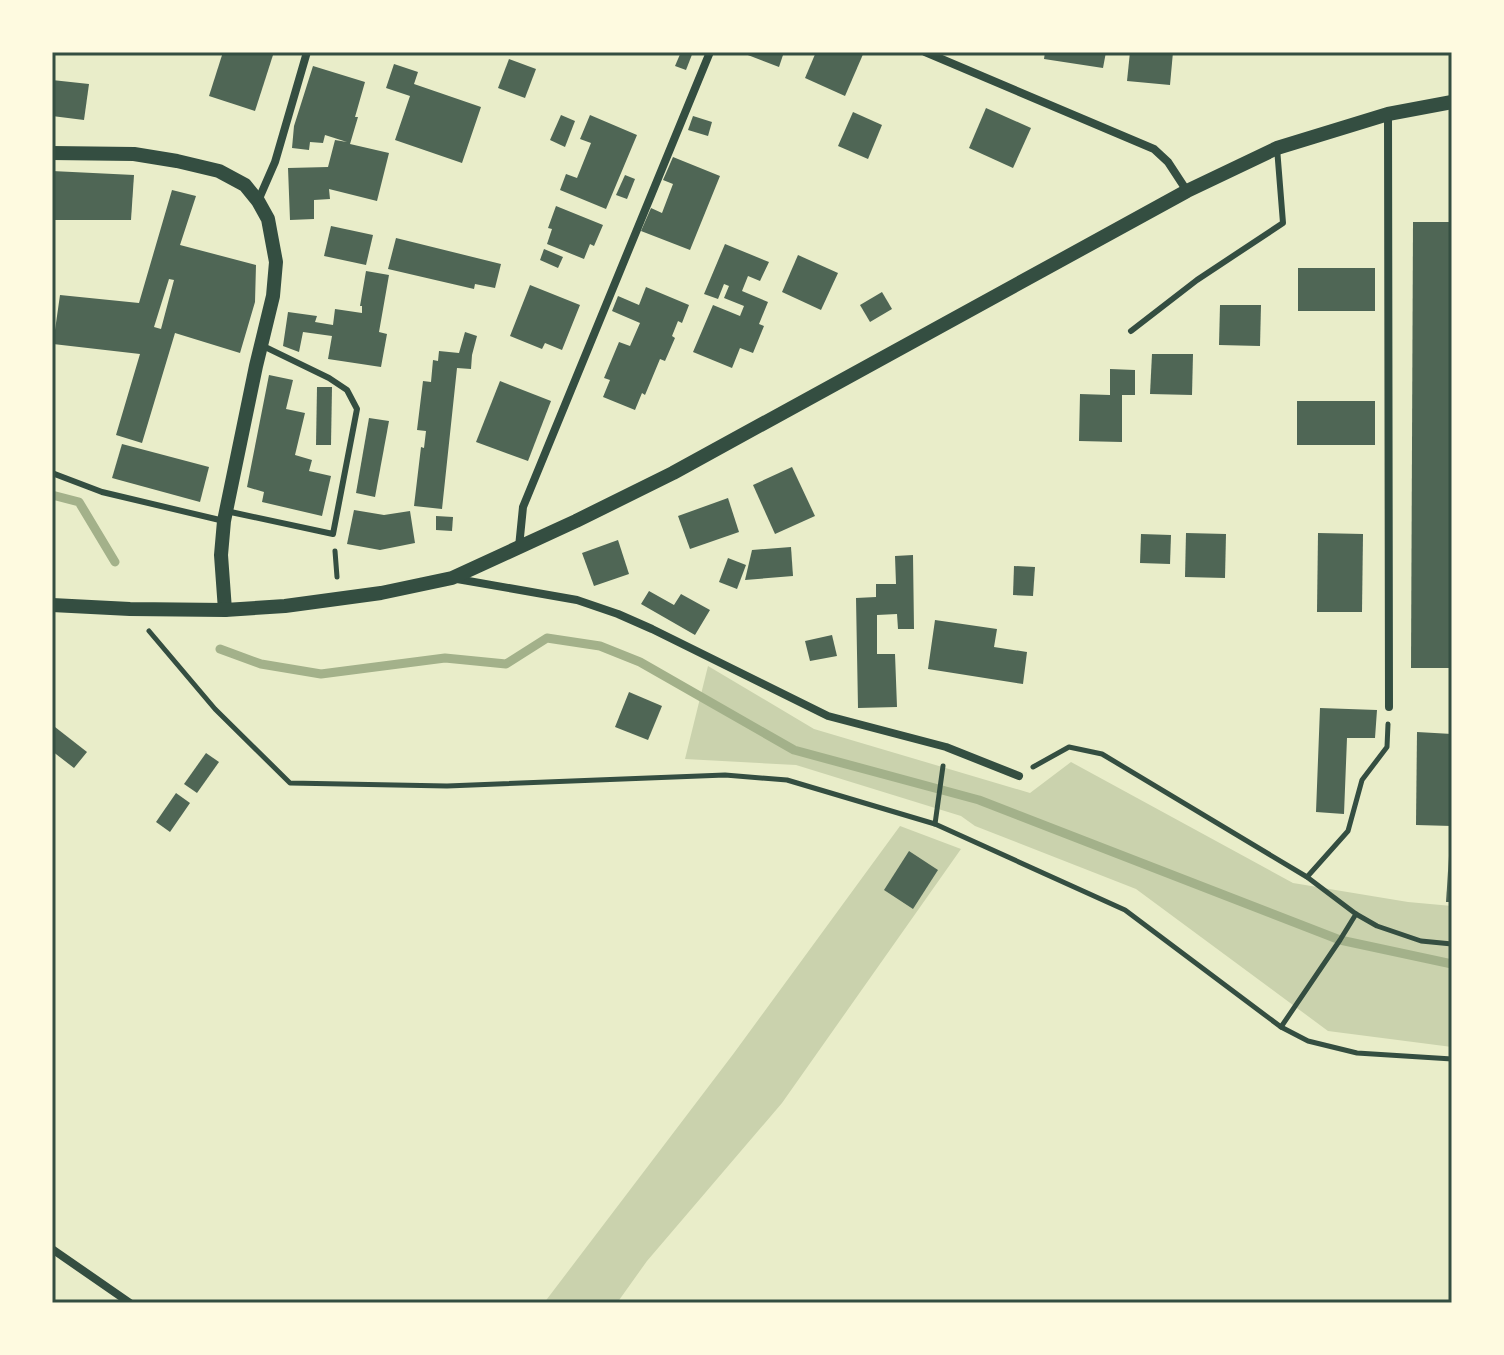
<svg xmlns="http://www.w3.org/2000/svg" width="1504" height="1355" viewBox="0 0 1504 1355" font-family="'Public Sans',sans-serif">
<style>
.green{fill:#cad2ad}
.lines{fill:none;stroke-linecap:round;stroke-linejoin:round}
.stream{stroke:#a3b18a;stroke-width:9}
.building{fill:#4f6655;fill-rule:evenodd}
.path{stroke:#344e41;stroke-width:5}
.service{stroke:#344e41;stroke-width:6}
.minor{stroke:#344e41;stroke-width:8}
.tertiary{stroke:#344e41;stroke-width:14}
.neatline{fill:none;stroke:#344e41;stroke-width:3}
</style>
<rect width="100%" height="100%" fill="#e9edc9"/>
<g class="green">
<path d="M708,666L814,729L1030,793L1071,762L1293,883L1408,902L1452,906V1047L1328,1031L1136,889L975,826L961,816L796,765L685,759Z"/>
<path d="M900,826L961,849L782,1103L647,1261L617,1303H544L734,1053Z"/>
</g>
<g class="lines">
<g class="stream">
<path d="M52,495L79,502L115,562"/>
<path d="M220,649L261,664L321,674L445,658L506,664L547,638L600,646L640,662L794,750L979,800L1340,940L1452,964"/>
</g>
</g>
<g class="building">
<path d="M223,52H263L273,55L255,111L209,96Z"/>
<path d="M681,52H693L686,70L675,66Z"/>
<path d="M740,52H784L779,67Z"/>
<path d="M816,52H864L845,96L805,78Z"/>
<path d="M1045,52H1106L1103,68L1044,59Z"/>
<path d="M1130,52H1173L1170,85L1127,81Z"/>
<path d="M509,59L536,69L525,98L498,88Z"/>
<path d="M394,64L418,72L414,84L481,107L462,163L395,140L410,96L386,88Z"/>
<path d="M313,66L365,82L355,117H358L350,144L389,153L377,201L329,189L330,199L314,200V219L290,220L288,168L328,167L335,140L347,142L325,135L323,143L310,142L309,150L292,148L294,126Z"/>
<path d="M52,80L89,84L84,120L52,116Z"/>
<path d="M986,108L1031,128L1013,168L969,148Z"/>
<path d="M853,112L882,125L868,159L838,146Z"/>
<path d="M561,115L575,121L565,147L550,140Z"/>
<path d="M590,115L637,135L606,209L560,190L566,174L577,178L591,143L580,139Z"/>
<path d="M693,116L712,122L708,136L688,130Z"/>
<path d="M673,157L720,176L690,250L641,231L651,208L662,213L673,184L663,180Z"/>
<path d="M52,171L134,175L131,220H52Z"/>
<path d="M625,175L635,179L627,199L616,195Z"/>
<path d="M172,190L196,196L180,245L256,265L255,302L240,353L175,333L142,443L116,435L140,354L53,344L60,295L139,303ZM169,279L174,280L161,329L154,327Z"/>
<path d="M556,206L603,225L594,246L590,244L584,259L547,244L552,229L548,228Z"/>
<path d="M1413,222H1452V668H1411Z"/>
<path d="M331,226L373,235L366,265L324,256Z"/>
<path d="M396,238L501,264L495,288L475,284L474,289L388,269Z"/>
<path d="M725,244L769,262L760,281L748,276L742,291L768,302L759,324L764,326L753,353L740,348L732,368L693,352L713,305L740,316L744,306L724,298L729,286L724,284L718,299L704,294Z"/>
<path d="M544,249L563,257L558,268L540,260Z"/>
<path d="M798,255L838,273L821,310L782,292Z"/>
<rect x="1298" y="268" width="77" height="43"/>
<path d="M366,271L389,275L379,332L387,334L381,367L328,359L332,336L303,332L299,352L283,346L288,312L317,316L315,322L333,325L335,309L362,313V306H360Z"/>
<path d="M530,285L580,305L562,350L545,343L542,349L510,336Z"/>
<path d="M646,287L689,305L682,323L678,321L672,336L675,338L665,361L660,359L645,395L642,393L635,410L603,397L610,380L604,378L619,342L630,346L640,323L612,311L618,296L639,305Z"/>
<path d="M882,292L892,309L870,322L860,305Z"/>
<path d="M1220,305H1261L1260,346L1219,345Z"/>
<path d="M465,332L477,336L472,355L471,369L457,368L442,509L414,506L421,447L424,448L426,431L417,430L423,381L431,382L433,360L438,361L439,351L459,353Z"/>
<path d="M1152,354H1193L1192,395L1150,394Z"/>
<path d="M1110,369L1135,370V395H1122V442L1079,441L1080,394L1110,395Z"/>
<path d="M269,375L293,380L286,409L305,413L295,455L312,460L309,471L331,476L322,516L262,502L264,492L247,487Z"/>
<path d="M500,381L551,401L528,461L476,442Z"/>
<path d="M317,387H332L331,445H316Z"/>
<rect x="1297" y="401" width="78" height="44"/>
<path d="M369,418L389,421L375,497L356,493Z"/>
<path d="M122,444L209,467L200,502L112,478Z"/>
<path d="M792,467L815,516L775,534L753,485Z"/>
<path d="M728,498L739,532L690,549L678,516Z"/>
<path d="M354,510L384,515L410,511L415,543L380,550L347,544Z"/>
<path d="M436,516L453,517L452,531L436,530Z"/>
<path d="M1186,533L1226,534L1225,578L1185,577Z"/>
<path d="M1318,533L1363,534L1362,612H1317Z"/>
<path d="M1141,534L1171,535L1170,564L1140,563Z"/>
<path d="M618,540L629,574L594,586L582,553Z"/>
<path d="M791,547L793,576L745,580L752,550Z"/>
<path d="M913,555L914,629H898L897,614L877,615V654H895L897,707L858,708L856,598L876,597V584H896L895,556Z"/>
<path d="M728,558L746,565L737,589L719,582Z"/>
<path d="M1014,566L1035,567L1033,596L1013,595Z"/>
<path d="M649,591L674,605L681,594L710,610L695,635L641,604Z"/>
<path d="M935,620L997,629L994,647L1027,652L1023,684L928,669Z"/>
<path d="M832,635L837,656L810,661L805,641Z"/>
<path d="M629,692L662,706L648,740L615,727Z"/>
<path d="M1320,708L1377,710L1375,738H1347L1344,814L1316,812Z"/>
<path d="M55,727L87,752L74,768L52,751V731Z"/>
<path d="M1417,732L1452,734V826L1416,825Z"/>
<path d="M206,753L219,762L197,793L184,784Z"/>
<path d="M176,793L190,803L170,832L156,822Z"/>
<path d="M1450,841L1452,842V902H1446Z"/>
<path d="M909,851L938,870L913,909L884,890Z"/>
</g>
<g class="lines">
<g class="path">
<path d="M335,551L337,577"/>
<path d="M149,631L215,709L290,783L447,786L725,775L787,780L935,824L1125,910L1281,1027L1308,1041L1357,1053L1452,1059"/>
<path d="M1033,767L1069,747L1102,754L1307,877L1356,914L1377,926L1421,941L1452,944"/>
<path d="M935,824L943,766"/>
<path d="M1307,877L1348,831L1362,780L1387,747L1388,724"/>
<path d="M1281,1027L1340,940L1356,914"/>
</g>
<g class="service">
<path d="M1131,331L1197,280L1283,223L1277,148"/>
<path d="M52,473L102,492L224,521"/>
<path d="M226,511L333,534L357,409L347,390L329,378L261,345"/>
</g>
<g class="minor">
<path d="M925,52L1154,149L1168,162L1187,191"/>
<path d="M1388,114L1389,707"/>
<path d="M258,201L275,162L307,52"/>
<path d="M519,547L523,507L710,52"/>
<path d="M457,579L577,600L618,614L652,629L828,716L946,747L1019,776"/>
<path d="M52,1249L130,1303"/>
</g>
<g class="tertiary">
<path d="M52,153L134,154L177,161L219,171L245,185L258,201L268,219L276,262L273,296L256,366L224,521L221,555L225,610"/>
<path d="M52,605L130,609L225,610L285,606L381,593L452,578L576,521L673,473L1187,191L1277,148L1388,114L1452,102"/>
</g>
</g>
<rect width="1504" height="1355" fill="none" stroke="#fefae0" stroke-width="108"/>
<rect x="54" y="54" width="1396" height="1247" class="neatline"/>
</svg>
